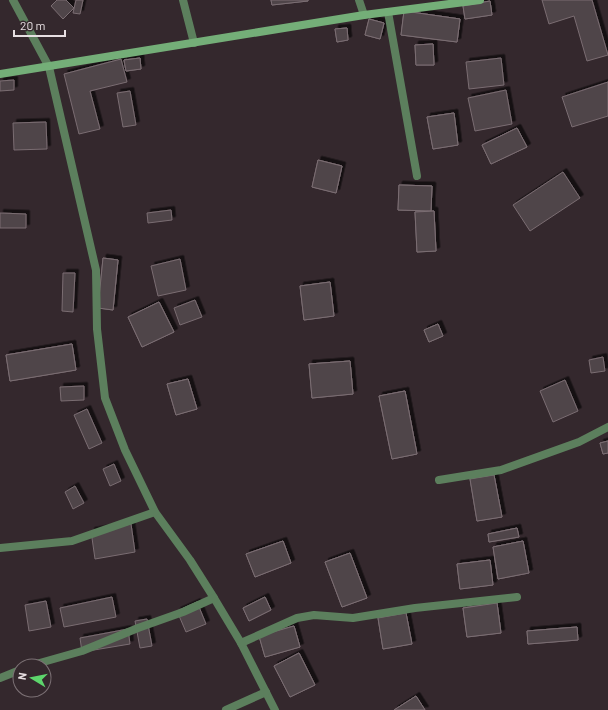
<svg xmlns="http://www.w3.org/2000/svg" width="608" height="710" viewBox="0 0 608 710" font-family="Barlow,sans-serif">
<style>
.building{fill:#504449;stroke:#7a6d72;filter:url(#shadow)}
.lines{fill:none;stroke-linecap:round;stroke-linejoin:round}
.street{stroke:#5c7f5d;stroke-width:8}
.secondary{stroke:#74ae78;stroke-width:8}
</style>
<defs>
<filter id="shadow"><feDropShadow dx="3.5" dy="-3.5" stdDeviation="0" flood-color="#0009"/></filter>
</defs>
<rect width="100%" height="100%" fill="#34282d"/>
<g class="building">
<path d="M57,0H66L74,8L63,19L51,6Z"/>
<path d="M76,0H83L80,14L73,13Z"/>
<path d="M271,0H308V1L272,5Z"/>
<path d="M271,0H308V1L272,5Z"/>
<path d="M542,0H592L608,55L587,61L574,16L549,24Z"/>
<path d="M490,1L492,15L465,19L463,6Z"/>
<path d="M490,1L492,15L465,19L463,6Z"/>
<path d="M404,11L460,19L457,42L401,35Z"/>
<path d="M404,11L460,19L457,42L401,35Z"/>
<path d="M369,19L384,23L380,39L365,35Z"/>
<path d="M369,19L384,23L380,39L365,35Z"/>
<path d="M347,28L348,40L337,42L335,29Z"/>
<path d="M347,28L348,40L337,42L335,29Z"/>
<path d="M433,44L434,65H416L415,45Z"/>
<path d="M433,44L434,65H416L415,45Z"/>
<path d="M140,58L141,69L126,71L124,60Z"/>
<path d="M140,58L141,69L126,71L124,60Z"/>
<path d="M501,58L504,85L469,89L466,62Z"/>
<path d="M121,59L127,82L90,91L100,129L79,134L64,74Z"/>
<path d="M14,80V90L0,91V81Z"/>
<path d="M608,82V116L572,127L562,97Z"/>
<path d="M506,90L512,124L475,131L468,98Z"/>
<path d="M130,91L136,125L123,127L117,93Z"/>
<path d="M454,113L458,145L433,149L427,117Z"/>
<path d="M454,113L458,145L433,149L427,117Z"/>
<path d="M46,122L47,149L14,150L13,123Z"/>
<path d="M517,128L527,147L491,164L482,145Z"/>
<path d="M517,128L527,147L491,164L482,145Z"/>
<path d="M318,160L342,166L336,193L312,187Z"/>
<path d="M318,160L342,166L336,193L312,187Z"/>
<path d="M563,172L580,198L530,231L513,205Z"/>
<path d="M399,185L432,186L431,211L398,210Z"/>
<path d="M399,185L432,186L431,211L398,210Z"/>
<path d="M171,210L172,220L148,223L147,213Z"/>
<path d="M434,211L436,251L417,252L415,212Z"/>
<path d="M434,211L436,251L417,252L415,212Z"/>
<path d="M0,213L26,214V228H0Z"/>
<path d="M103,258L118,260L113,310L98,308Z"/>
<path d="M103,258L118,260L113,310L98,308Z"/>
<path d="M180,259L186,290L158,296L151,266Z"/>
<path d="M63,273H75L73,312L62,311Z"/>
<path d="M330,282L334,316L304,320L300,286Z"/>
<path d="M330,282L334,316L304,320L300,286Z"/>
<path d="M195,300L202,317L180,325L174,308Z"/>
<path d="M159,302L174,332L142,347L128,317Z"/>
<path d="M159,302L174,332L142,347L128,317Z"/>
<path d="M438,324L443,336L429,342L424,330Z"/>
<path d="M438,324L443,336L429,342L424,330Z"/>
<path d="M72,344L76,370L10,381L6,355Z"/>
<path d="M72,344L76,370L10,381L6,355Z"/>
<path d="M603,357L605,371L591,373L589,360Z"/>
<path d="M350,361L353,394L312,398L309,364Z"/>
<path d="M350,361L353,394L312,398L309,364Z"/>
<path d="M188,379L197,409L176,415L167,384Z"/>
<path d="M188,379L197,409L176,415L167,384Z"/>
<path d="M565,380L578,411L553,422L540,391Z"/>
<path d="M84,386V400L61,401L60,387Z"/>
<path d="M405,391L417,454L392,459L379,396Z"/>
<path d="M405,391L417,454L392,459L379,396Z"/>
<path d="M87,409L102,443L89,449L74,415Z"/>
<path d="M608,441V453L603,454L600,443Z"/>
<path d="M608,441V453L603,454L600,443Z"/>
<path d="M114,464L121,481L110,486L103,469Z"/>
<path d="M494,475L502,517L477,521L470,479Z"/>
<path d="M494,475L502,517L477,521L470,479Z"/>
<path d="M75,486L84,503L73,509L65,492Z"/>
<path d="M131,524L135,552L95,559L91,531Z"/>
<path d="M517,528L519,537L489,542L488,534Z"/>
<path d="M517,528L519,537L489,542L488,534Z"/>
<path d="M283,541L291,563L255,577L246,554Z"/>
<path d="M283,541L291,563L255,577L246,554Z"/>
<path d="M523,541L529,573L498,579L493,547Z"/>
<path d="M523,541L529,573L498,579L493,547Z"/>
<path d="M350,553L367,598L342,607L325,562Z"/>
<path d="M350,553L367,598L342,607L325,562Z"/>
<path d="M490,560L493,585L460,589L457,564Z"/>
<path d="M490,560L493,585L460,589L457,564Z"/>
<path d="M112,597L116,617L64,627L60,608Z"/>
<path d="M265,597L271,610L249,621L243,608Z"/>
<path d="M265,597L271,610L249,621L243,608Z"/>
<path d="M46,601L51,627L29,631L25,605Z"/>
<path d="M197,602L206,624L186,632L177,611Z"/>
<path d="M497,603L501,633L467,637L463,608Z"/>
<path d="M497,603L501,633L467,637L463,608Z"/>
<path d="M406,613L412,644L383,649L378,618Z"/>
<path d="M406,613L412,644L383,649L378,618Z"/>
<path d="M147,619L152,646L140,648L135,621Z"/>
<path d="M294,626L300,647L265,657L259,636Z"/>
<path d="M294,626L300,647L265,657L259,636Z"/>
<path d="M577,627L578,640L528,644L527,631Z"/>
<path d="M577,627L578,640L528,644L527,631Z"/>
<path d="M128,629L130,644L82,652L80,638Z"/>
<path d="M299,653L315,685L290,697L274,666Z"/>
<path d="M299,653L315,685L290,697L274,666Z"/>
<path d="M416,696L425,710H394Z"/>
<path d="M416,696L425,710H394Z"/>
</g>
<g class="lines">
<g class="street">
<path d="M13,0L49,67L96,270L97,329L105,398L125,450L155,512L190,560L214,598L241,643L275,710"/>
<path d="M183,0L194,43"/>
<path d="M359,0L364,15"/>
<path d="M388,12L417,176"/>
<path d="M439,480L501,470L579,442L608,427"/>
<path d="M0,548L72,541L155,512"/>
<path d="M241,643L297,618L314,615L353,618L415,608L517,597"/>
<path d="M29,666L82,651L138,628L183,612L214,598"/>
<path d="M0,678L20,670"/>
<path d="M226,710L266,692"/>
</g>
<path class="secondary" d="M0,74L364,15L480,0"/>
</g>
<g transform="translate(32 678) rotate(280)"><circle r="19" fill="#34282d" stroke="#7c7175"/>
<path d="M0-3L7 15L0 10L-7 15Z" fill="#5dd56c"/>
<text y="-6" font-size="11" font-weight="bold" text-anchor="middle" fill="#e7dfe2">N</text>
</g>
<path d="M14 30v6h51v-6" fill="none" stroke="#e7dfe2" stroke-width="2"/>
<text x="20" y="30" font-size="12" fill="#e7dfe2" stroke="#34282d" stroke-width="3" paint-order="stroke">20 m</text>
</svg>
